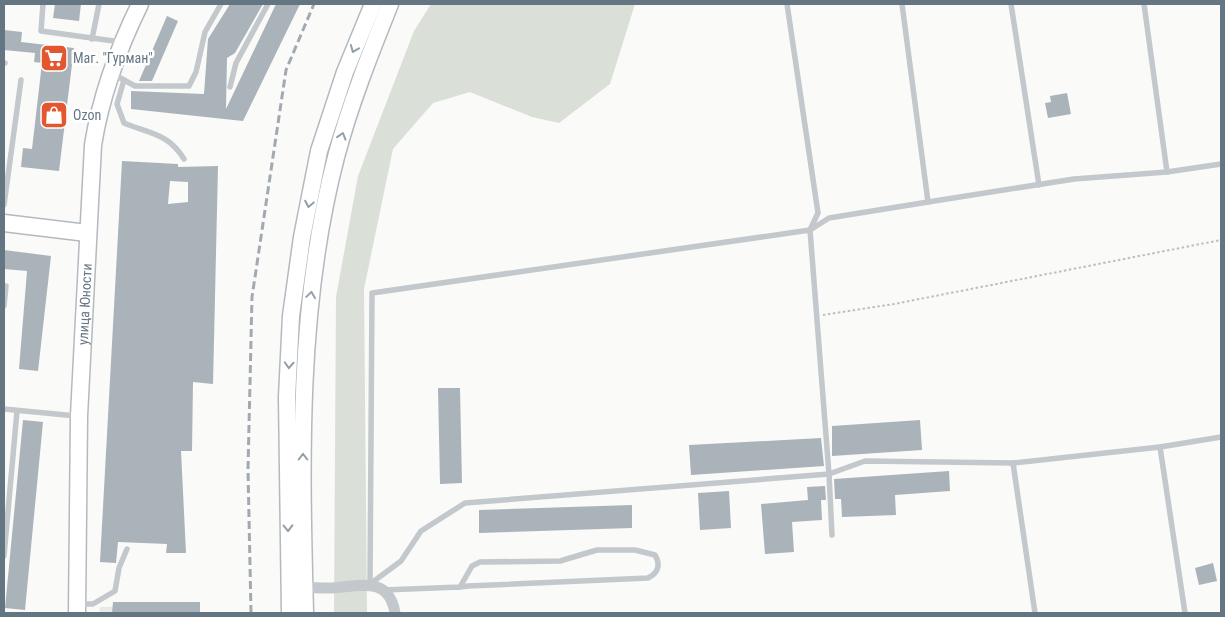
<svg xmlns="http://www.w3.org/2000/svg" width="1225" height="617" viewBox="0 0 1225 617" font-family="'Roboto Condensed',sans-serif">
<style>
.built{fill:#e8e9e9}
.green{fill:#dadfd7}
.building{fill:#aab3b9;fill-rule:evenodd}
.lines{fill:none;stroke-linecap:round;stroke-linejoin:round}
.secondary-casing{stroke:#b3babf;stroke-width:19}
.path{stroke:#bbbfc2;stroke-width:2;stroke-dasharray:2.5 2.5;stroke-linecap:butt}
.lane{stroke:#c3c8cc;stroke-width:5.5}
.street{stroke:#c3c8cc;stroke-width:11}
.secondary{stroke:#fff;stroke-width:16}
.rail{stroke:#a2aab0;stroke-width:3;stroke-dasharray:8 4;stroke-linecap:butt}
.oneway{stroke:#939fa8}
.labels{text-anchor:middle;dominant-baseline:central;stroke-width:5;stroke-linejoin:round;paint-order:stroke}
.poi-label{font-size:14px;fill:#657683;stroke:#fff;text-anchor:start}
.street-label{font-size:14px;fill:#657683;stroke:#fff}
</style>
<rect width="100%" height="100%" fill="#fafaf8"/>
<path class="built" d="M190,606L191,613H99L100,607Z"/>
<path class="green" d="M431,4H635L610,84L559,123L532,117L470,92L433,103L393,149L364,289L367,613H334L336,297L358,176L414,31Z"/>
<g class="building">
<path d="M55,4H81L79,21L53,18Z"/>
<path d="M230,4H263L235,53L227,58L226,109L276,4H300L243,121L131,109V91L204,94L208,39Z"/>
<path d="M167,16L178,21L152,81H139Z"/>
<path d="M4,30L22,32L21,42L74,48L59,171L21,167L23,148L32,149L42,63L34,62L35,53L4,50Z"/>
<path d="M1067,93L1071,114L1048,118L1045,103L1051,102L1050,96Z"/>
<path d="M122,161L178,164V167L218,166L213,384L193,382L192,451H181L186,553H166L167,544L118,542L116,563L100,562ZM170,181L188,182V202L168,204Z"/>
<path d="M4,250L51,256L38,371L19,369L27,271L4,269Z"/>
<path d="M438,388H460L462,483L440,484Z"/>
<path d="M23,420L43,422L25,610L5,608Z"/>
<path d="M920,420L922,450L832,456V426Z"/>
<path d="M821,438L824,466L691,475L689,445Z"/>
<path d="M949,471L950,491L895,495L896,515L842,517L841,499H835L834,479Z"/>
<path d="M825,486L826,500H821L822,520L792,522L794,552L765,554L761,504L808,500L807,487Z"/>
<path d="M729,491L731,528L700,530L698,493Z"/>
<path d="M632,505V528L479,533V510Z"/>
<path d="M1213,563L1217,581L1199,585L1195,568Z"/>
<path d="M113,602H200V613H112Z"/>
</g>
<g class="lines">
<g class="secondary-casing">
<g id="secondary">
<path d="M4,223L87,233"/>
<path id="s1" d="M77,613L79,416L93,145C101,95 118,49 140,4"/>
<path d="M290,613L287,397L291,316L302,237L319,151L345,72L373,4"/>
<path d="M305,613C301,461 297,306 336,157C350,104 370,54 390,4"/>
</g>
</g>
<path class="path" d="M823,315L894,304L1221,240"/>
<g class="lane">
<path d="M43,4L41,31L121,42"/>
<path d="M787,4L818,213L810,230"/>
<path d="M902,4L928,202"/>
<path d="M1011,4L1039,185"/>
<path d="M1144,4L1167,172"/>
<path d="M92,39L99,4"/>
<path d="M4,63H5"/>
<path d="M113,74L135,86H189L196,72L205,32L221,4"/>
<path d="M124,80L117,104L124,123C150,134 168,133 184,159"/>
<path d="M230,87L236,63L268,4"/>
<path d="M4,205L21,80"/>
<path d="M810,230L829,218L928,202L1074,179L1167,172L1221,164"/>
<path d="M4,286H6L4,306"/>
<path d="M4,409L76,416"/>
<path d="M1160,447L1185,613"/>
<path d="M1013,463L1035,613"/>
<path d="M4,556L17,411"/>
<path d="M370,584L372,293L810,230L829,474L832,535"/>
<path d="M370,584L401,561L421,531L465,503L829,474L865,461L1013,463L1160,447L1221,437"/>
<path d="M384,590L460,587L468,586L648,578C658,573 661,565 655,555L635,550H597L560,561L480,562L472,566L460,587"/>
<path d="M79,604H93L115,591L119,568L127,549"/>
</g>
<path class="street" d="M304,587C313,588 323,588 332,588C360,586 389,576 395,613"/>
<use href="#secondary" class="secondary"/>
<path class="rail" d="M251,613L248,469L252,297L286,70L314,4"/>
</g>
<defs><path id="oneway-chevron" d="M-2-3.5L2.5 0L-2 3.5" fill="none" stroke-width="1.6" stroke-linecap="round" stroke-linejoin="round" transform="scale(1.25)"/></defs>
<g class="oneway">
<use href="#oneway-chevron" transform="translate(354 49) rotate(112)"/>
<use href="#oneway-chevron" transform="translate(342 136) rotate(-73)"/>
<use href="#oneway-chevron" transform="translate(309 204) rotate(101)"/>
<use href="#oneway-chevron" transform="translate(311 295) rotate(-82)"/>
<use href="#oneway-chevron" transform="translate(289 365) rotate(93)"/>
<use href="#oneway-chevron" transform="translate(303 457) rotate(-90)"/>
<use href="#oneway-chevron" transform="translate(288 528) rotate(89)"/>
</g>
<defs>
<g id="supermarket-square" transform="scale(1.4375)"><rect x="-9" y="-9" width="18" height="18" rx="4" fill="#e4572e" stroke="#fff"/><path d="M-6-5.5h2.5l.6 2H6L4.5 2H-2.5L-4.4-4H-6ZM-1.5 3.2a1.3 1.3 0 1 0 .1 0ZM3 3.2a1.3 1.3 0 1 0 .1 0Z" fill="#fff"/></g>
<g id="shop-square" transform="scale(1.4375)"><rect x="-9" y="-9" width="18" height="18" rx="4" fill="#e4572e" stroke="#fff"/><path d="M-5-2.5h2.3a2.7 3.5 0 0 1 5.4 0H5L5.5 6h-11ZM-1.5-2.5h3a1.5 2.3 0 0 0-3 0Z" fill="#fff"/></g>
</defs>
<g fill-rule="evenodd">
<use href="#supermarket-square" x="54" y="58"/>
<use href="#shop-square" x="54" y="115"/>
</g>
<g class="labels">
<g class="poi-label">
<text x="73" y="58">Маг. "Гурман"</text>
<text x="73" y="115">Ozon</text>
</g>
<g class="street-label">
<text stroke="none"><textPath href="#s1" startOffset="309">улица Юности</textPath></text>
</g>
</g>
<rect width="1225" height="617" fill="none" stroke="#657683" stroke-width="10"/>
</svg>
